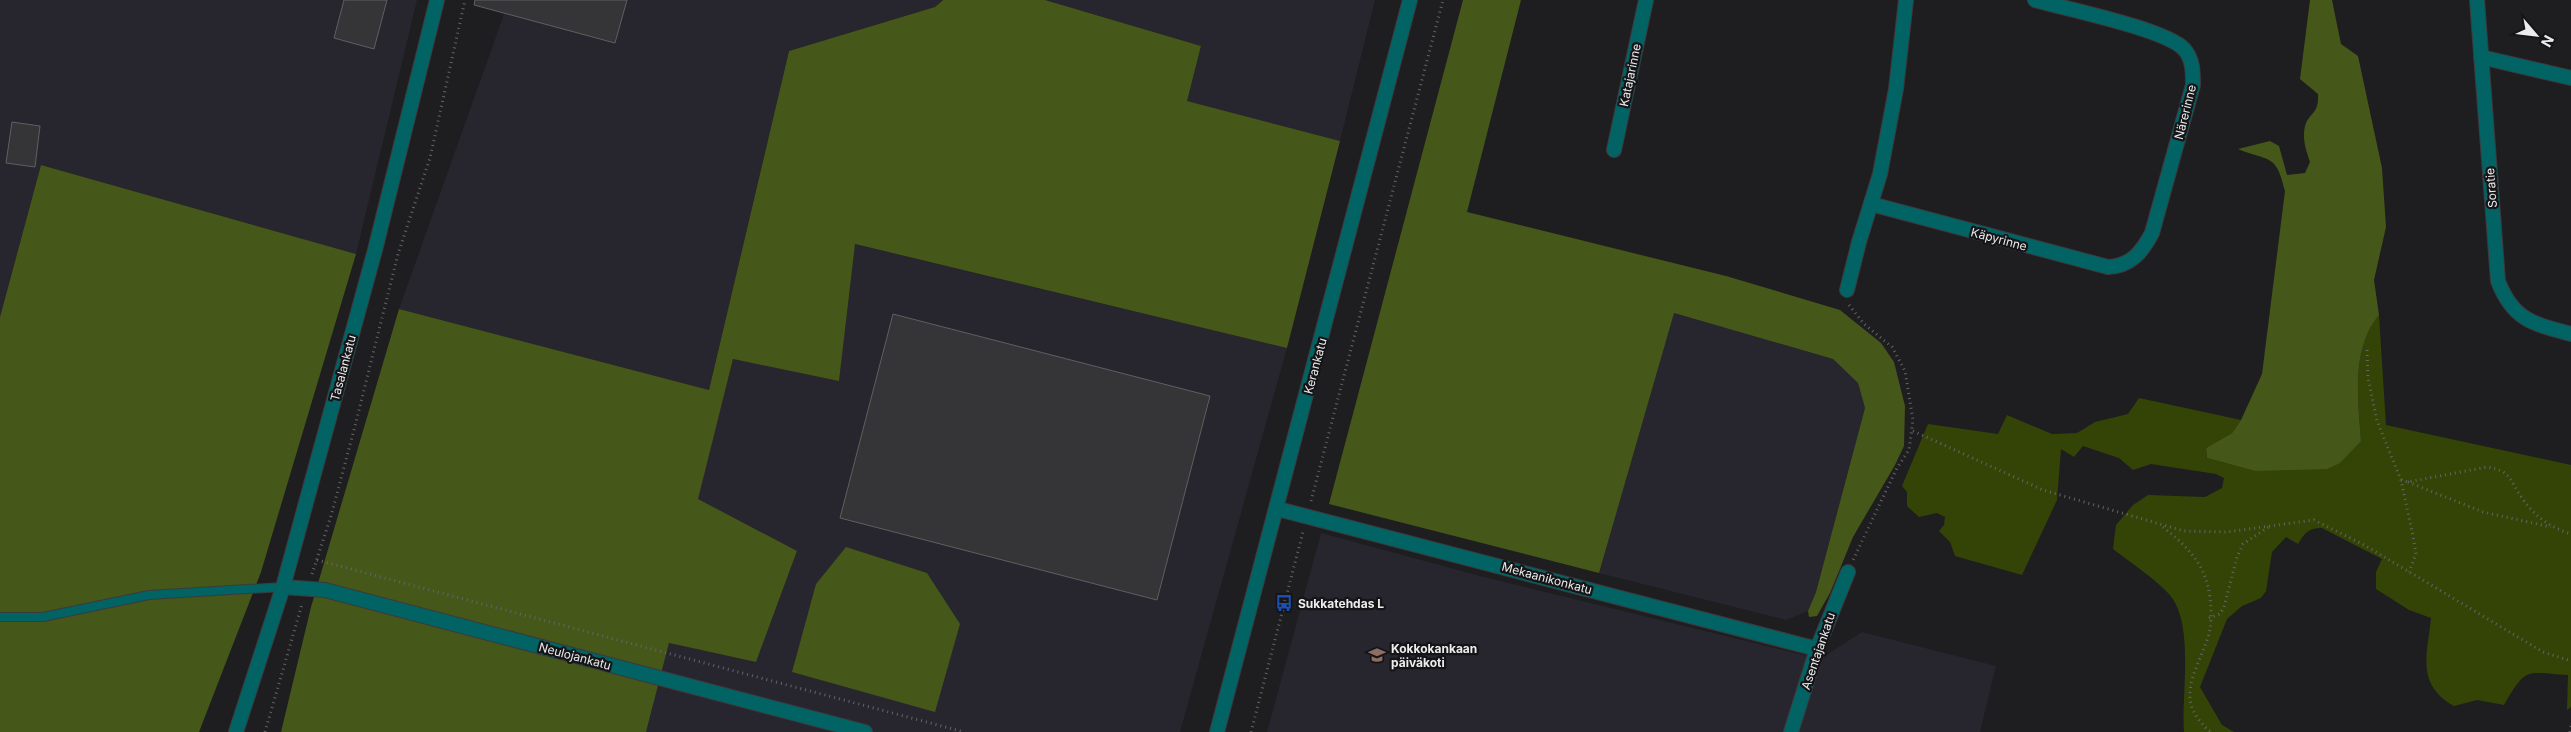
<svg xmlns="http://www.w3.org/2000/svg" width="2571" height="732" viewBox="0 0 2571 732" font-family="Inter,sans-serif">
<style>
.built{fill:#27252e}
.green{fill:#344407}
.forest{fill:#46571a}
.building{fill:#353437;stroke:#605f62}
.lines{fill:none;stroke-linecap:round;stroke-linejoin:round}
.service-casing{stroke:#3b3a3d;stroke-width:10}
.minor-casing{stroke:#3b3a3d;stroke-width:16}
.tertiary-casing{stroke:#3b3a3d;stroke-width:16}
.path{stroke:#656467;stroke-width:3;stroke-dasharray:1 4;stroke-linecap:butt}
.service{stroke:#026364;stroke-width:8}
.minor{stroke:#026364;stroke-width:14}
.tertiary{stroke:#026364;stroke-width:14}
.labels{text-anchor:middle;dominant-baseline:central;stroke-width:4.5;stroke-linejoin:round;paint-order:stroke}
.street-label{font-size:12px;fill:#ecebed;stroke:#151417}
.poi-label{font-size:12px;font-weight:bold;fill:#ecebed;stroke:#151417;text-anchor:start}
</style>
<rect width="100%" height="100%" fill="#1e1d20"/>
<g class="built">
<path d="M0,0H417L356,254L41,165L0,317Z"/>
<path d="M509,0H942L935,7L789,51L709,390L399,309Z"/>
<path d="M1045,0H1375L1340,141L1187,101L1201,46Z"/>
<path d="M854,244L1287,348L1180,732H646L669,643L756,662L797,551L697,499L733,359L839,380Z"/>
<path d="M1673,313L1833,359L1858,383L1865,408L1816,592L1808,611L1786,620L1599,573Z"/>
<path d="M1321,533L1488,578L1820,659L1862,632L1996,666L1980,732H1267Z"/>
</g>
<path class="green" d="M2379,315L2386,425L2571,465V707L2567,710L2568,675C2526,673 2527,665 2504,705L2477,700L2454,706C2416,684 2427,656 2431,618L2409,610L2376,589V572L2382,559L2322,528C2308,528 2305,533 2298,544L2286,537L2272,552L2266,591L2261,598L2242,606L2227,619L2200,687L2222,725L2234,732H2184C2181,694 2195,623 2169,594C2153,577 2131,563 2113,549L2116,525L2133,505L2148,495L2205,497L2222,488L2224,478L2216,474L2151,464L2133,470L2119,458L2083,446L2074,457L2061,449L2057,500L2022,575L1955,556L1950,542L1939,531L1944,525L1945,517L1937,513L1919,517L1907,506V492L1902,486L1928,424L1998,434L2007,415L2052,434L2077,433L2095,422L2128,414L2139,398L2241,420L2232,433L2206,448L2207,458L2255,471L2361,441C2358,399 2351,349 2379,315Z"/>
<g class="forest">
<path d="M943,0H1045L1201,46L1187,101L1340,141L1287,348L855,244L839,381L733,359L698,499L797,551L756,662L669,643L646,732H281L311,607L399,309L709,390L789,51L935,7Z"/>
<path d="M1463,0H1521L1467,212L1726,276L1840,310L1881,343L1894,362L1905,406L1904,446L1895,465L1853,537L1830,593L1817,616L1809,617L1808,611L1816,592L1865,408L1858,383L1833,359L1674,313L1599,573L1329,504Z"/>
<path d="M2310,0H2332L2341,44L2358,56L2382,168L2386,227L2374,280L2379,315C2351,349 2358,399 2361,441L2340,463L2327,469L2255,471L2207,458L2206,448L2232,433L2241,420L2262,374L2285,191C2276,153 2270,162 2238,149L2270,141L2279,146L2287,175L2305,173L2310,162C2306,150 2302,139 2305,126C2310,111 2319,115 2318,94L2300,79Z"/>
<path d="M41,165L356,254L261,572L199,732H0V317Z"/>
<path d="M846,547L927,573L960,624L935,712L792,672L816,584Z"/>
</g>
<g class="building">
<path d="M344,0H387L374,49L334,38Z"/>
<path d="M475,0H627L615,43L474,5Z"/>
<path d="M12,122L40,126L35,167L6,163Z"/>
<path d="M893,314L1210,396L1157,600L840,518Z"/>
</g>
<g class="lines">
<g class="service-casing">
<path id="service" d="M1,617H43L149,595L283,587"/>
</g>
<g class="minor-casing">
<g id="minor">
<path d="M2477,0L2498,281C2513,320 2533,324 2571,334"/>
<path d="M2481,57L2571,78"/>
<path d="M1614,150L1646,0"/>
<path d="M1871,204L2108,267C2131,266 2142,252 2152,233L2193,85C2193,72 2193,59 2184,49C2165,29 2066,9 2035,0"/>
<path d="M1847,290L1859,242L1880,174L1896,89L1906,0"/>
<path d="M1278,509L1817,649"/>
<path d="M283,587L325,590L865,732"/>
<path d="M236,732L283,587L375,250L437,0"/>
<path d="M1791,732L1817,649L1848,572"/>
</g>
</g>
<g class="tertiary-casing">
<path id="tertiary" d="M1217,732L1410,0"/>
</g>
<g class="path">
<path d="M1849,305L1864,324L1892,347L1905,371L1913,420L1909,450L1897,468L1853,560"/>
<path d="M2367,350L2368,378L2377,421L2401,480L2413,536L2416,554L2409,572"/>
<path d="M1913,431L2043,490L2184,531L2227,532L2314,520L2366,546L2543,652L2571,661"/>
<path d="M2401,480L2408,482L2487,467C2512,471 2509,480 2522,498C2533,515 2551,528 2571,534"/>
<path d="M2408,482L2483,512L2551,527"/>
<path d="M1311,501L1443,0"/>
<path d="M2163,527C2183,543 2202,560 2208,587C2211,598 2212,618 2210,629C2204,660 2174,693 2201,722C2204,726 2207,730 2212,732"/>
<path d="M317,560L964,732"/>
<path d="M312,574L331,516L355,426L398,254L430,158L465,0"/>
<path d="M2209,618L2220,614L2224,607L2237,557L2243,544L2270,526"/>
<path d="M265,732L302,604"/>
<path d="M1251,732L1303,532"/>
<path d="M2570,732L2571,725"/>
</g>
<use href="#service" class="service"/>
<use href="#minor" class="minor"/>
<use href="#tertiary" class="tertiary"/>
</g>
<defs>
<g id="bus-bare" transform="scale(1.35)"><path d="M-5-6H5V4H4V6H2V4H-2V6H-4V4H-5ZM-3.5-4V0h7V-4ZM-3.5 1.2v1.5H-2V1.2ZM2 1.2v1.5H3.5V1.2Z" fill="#1a4fb4" stroke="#151417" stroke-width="2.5" paint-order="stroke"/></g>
<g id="school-bare" transform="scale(1.35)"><path d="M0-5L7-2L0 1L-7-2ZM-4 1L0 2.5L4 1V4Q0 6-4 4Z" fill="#8d6e63" stroke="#151417" stroke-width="2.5" paint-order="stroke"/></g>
</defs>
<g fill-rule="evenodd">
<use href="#bus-bare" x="1284" y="603"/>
<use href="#school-bare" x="1377" y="655"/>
</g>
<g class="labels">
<g class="street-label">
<text transform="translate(1630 75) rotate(-78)">Katajarinne</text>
<text transform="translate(2185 112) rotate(-76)">Närerinne</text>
<text transform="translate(2491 188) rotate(-94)">Soratie</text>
<text transform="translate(1999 239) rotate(15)">Käpyrinne</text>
<text transform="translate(1315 366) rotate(-75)">Kerankatu</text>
<text transform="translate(343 368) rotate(-75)">Tasalankatu</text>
<text transform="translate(1547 578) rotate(15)">Mekaanikonkatu</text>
<text transform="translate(1818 651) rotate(-71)">Asentajankatu</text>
<text transform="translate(575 656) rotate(15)">Neulojankatu</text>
</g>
<g class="poi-label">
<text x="1298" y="603">Sukkatehdas L</text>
<text x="1391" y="648">Kokkokankaan<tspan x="1391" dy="14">päiväkoti</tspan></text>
</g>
</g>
<g transform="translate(2536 35) rotate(118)" stroke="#151417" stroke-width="4" paint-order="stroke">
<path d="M0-4L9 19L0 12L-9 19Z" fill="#ecebed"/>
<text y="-8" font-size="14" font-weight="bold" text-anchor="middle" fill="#ecebed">N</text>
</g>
</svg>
